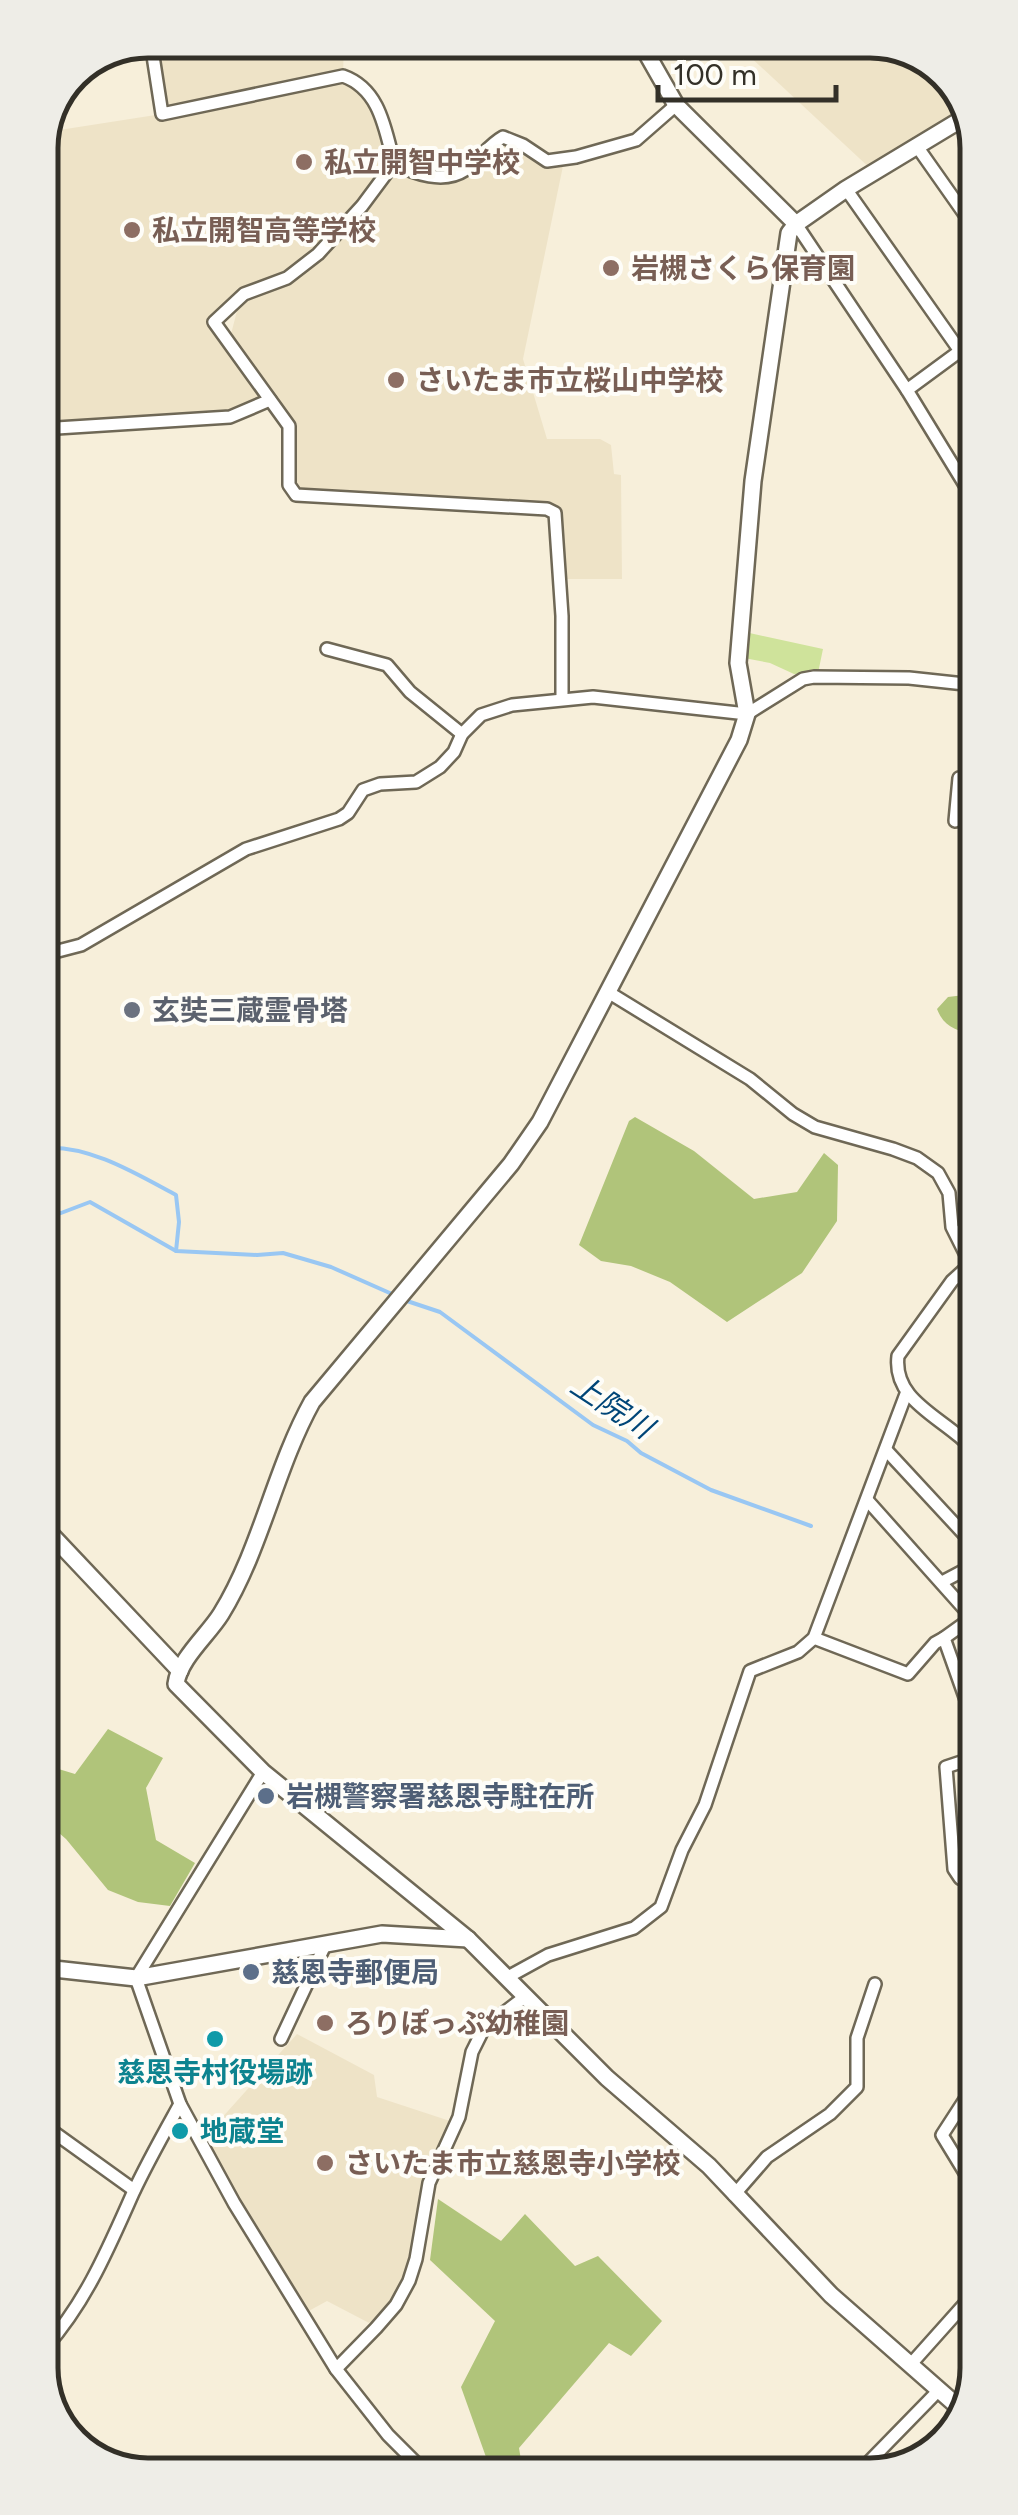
<svg xmlns="http://www.w3.org/2000/svg" width="1018" height="2515" viewBox="0 0 1018 2515" font-family="Figtree,'Noto Sans JP',sans-serif">
<style>
.built{fill:#eee3c7}
.green{fill:#cfe39b}
.forest{fill:#b0c47a}
.lines{fill:none;stroke-linecap:round;stroke-linejoin:round}
.stream{stroke:#99c7f3;stroke-width:4}
.street-casing{stroke:#6f6856;stroke-width:16}
.secondary-casing{stroke:#6f6856;stroke-width:20}
.street{stroke:#fff;stroke-width:11}
.secondary{stroke:#fff;stroke-width:15}
.education-dot{fill:#8d6e63;stroke:#fefdf8;stroke-width:4}
.worship-dot{fill:#6b7280;stroke:#fefdf8;stroke-width:4}
.service-dot{fill:#5c6f8a;stroke:#fefdf8;stroke-width:4}
.culture-dot{fill:#0f9aa8;stroke:#fefdf8;stroke-width:4}
.labels{text-anchor:middle;dominant-baseline:central;stroke-width:8;stroke-linejoin:round;paint-order:stroke}
.education-label{font-size:28px;font-weight:bold;fill:#785e54;stroke:#fefdf8;text-anchor:start}
.worship-label{font-size:28px;font-weight:bold;fill:#5b616d;stroke:#fefdf8;text-anchor:start}
.service-label{font-size:28px;font-weight:bold;fill:#4e5e75;stroke:#fefdf8;text-anchor:start}
.culture-label{font-size:28px;font-weight:bold;fill:#0d838f;stroke:#fefdf8}
.water-label{font-size:30px;font-style:italic;fill:#014678;stroke:#fefdf8}
.rim{fill:none;stroke:#333028;stroke-width:5}
</style>
<rect width="100%" height="100%" fill="#f7efda"/>
<g class="built">
<path d="M148,40H344L343,76L377,103L394,163L362,206L287,278L244,294L214,322L270,400L230,417L41,428L40,153L53,131L162,114Z"/>
<path d="M732,40H878L936,63L970,110L873,171Z"/>
<path d="M497,143L515,147L530,158L563,166L523,359L547,439H600L611,445L614,474L621,475L622,579H566L561,507L547,503L298,493L292,486L296,425L231,334L237,311L249,299L294,279L323,255L358,221L387,175L408,174L434,181H455L468,174Z"/>
<path d="M297,2034L374,2075L377,2097L450,2121L424,2182L413,2259L393,2303L373,2325L327,2301L305,2313L207,2144L223,2128L219,2121Z"/>
</g>
<path class="green" d="M745,632L823,649L818,673L794,674L770,663L744,658Z"/>
<g class="forest">
<path d="M974,923L975,1034C956,1031 944,1027 937,1009L948,997L964,995C966,970 959,946 974,923Z"/>
<path d="M635,1117L694,1151L754,1199L797,1192L824,1153L838,1165L837,1221L802,1273L727,1322L670,1282L631,1266L601,1261L579,1245L629,1121Z"/>
<path d="M108,1729L163,1758L146,1788L156,1840L195,1863L170,1906L138,1902L108,1890L66,1839L44,1820V1780L52,1767L75,1774Z"/>
<path d="M438,2199L501,2241L525,2214L575,2266L598,2256L662,2321L631,2356L609,2343L519,2448L523,2472H479L486,2457L461,2387L495,2321L430,2260Z"/>
</g>
<g class="lines">
<g class="stream">
<path d="M43,1148C88,1144 137,1174 176,1195L179,1222L176,1251"/>
<path d="M43,1214L61,1213L90,1202L176,1251L257,1255L283,1253L331,1267L392,1294"/>
<path d="M404,1300L440,1312L593,1425L627,1441L641,1453L711,1490L811,1526"/>
</g>
<g class="street-casing">
<g id="street">
<path d="M144,42L153,56L162,114L343,76C380,89 385,129 394,163C414,174 444,184 465,170C480,160 487,146 503,137L523,145L547,161L576,157L636,140L676,105"/>
<path d="M916,145L973,226"/>
<path d="M394,163L362,206L318,254L287,278L244,294L214,322L289,426V485L296,495L547,509L555,513L562,616V699"/>
<path d="M846,189L960,351"/>
<path d="M796,224L907,390L973,498"/>
<path d="M907,390L960,351L973,334"/>
<path d="M41,429L230,417L270,400"/>
<path d="M327,649L387,665L410,692L462,734"/>
<path d="M955,821L959,778L974,779"/>
<path d="M42,950L58,951L81,945L246,849L339,819L348,813L363,790L380,784L416,782L440,767L454,752L462,734L481,715L512,705L593,697L747,714L803,679L814,677L909,678L974,685"/>
<path d="M608,992L750,1079L793,1114L815,1127L893,1149L917,1158L938,1173L949,1193L952,1227L972,1267"/>
<path d="M975,1267L963,1271L952,1281L898,1356C892,1405 951,1419 976,1454"/>
<path d="M887,1451L976,1547"/>
<path d="M868,1501L976,1622"/>
<path d="M942,1582L976,1564"/>
<path d="M976,1615L944,1638L976,1728"/>
<path d="M814,1638L908,1674L935,1643L944,1638"/>
<path d="M976,1757L946,1767L954,1869L960,1878L977,1872"/>
<path d="M263,1772L136,1978L180,2104L234,2203L336,2369L388,2435L426,2473"/>
<path d="M508,1977L548,1955L634,1928L661,1907L682,1850L705,1805L750,1671L798,1652L814,1638L906,1394"/>
<path d="M281,2039L326,1943"/>
<path d="M977,2081L942,2135L978,2194"/>
<path d="M45,2126L134,2190"/>
<path d="M734,2195L767,2157L830,2114L857,2087V2038L875,1984"/>
<path d="M45,2348C86,2302 108,2249 133,2193C147,2163 164,2133 180,2104"/>
<path d="M911,2364L978,2289"/>
<path d="M336,2369L376,2328L396,2305L409,2281L416,2259L429,2183L459,2117L472,2052L484,2028L526,1996"/>
<path d="M861,2470L940,2389"/>
</g>
</g>
<g class="secondary-casing">
<g id="secondary">
<path d="M639,40L676,105L796,224"/>
<path d="M43,1526L180,1671"/>
<path d="M45,1968L136,1978L382,1934L468,1939"/>
<path d="M963,2411L831,2295L709,2166L607,2078L468,1939L263,1772L176,1684C179,1659 208,1635 221,1614C261,1549 275,1469 312,1402L511,1164L540,1122L739,740L747,714L738,663L753,481L789,233L796,224L846,189L957,122L970,110"/>
</g>
</g>
<use href="#street" class="street"/>
<use href="#secondary" class="secondary"/>
</g>
<g class="education-dot">
<circle cx="304" cy="162" r="10"/>
<circle cx="132" cy="230" r="10"/>
<circle cx="611" cy="268" r="10"/>
<circle cx="396" cy="380" r="10"/>
<circle cx="325" cy="2023" r="10"/>
<circle cx="325" cy="2163" r="10"/>
</g>
<circle class="worship-dot" cx="132" cy="1010" r="10"/>
<g class="service-dot">
<circle cx="266" cy="1796" r="10"/>
<circle cx="251" cy="1972" r="10"/>
</g>
<g class="culture-dot">
<circle cx="215" cy="2039" r="10"/>
<circle cx="180" cy="2131" r="10"/>
</g>
<g class="labels">
<g class="education-label">
<text x="324" y="162">私立開智中学校</text>
<text x="152" y="230">私立開智高等学校</text>
<text x="631" y="268">岩槻さくら保育園</text>
<text x="416" y="380">さいたま市立桜山中学校</text>
<text x="345" y="2023">ろりぽっぷ幼稚園</text>
<text x="345" y="2163">さいたま市立慈恩寺小学校</text>
</g>
<g class="worship-label">
<text x="152" y="1010">玄奘三蔵霊骨塔</text>
</g>
<g class="service-label">
<text x="286" y="1796">岩槻警察署慈恩寺駐在所</text>
<text x="271" y="1972">慈恩寺郵便局</text>
</g>
<g class="culture-label">
<text x="215" y="2072">慈恩寺村役場跡</text>
<text x="200" y="2131" text-anchor="start">地蔵堂</text>
</g>
<g class="water-label">
<text transform="translate(612 1406) rotate(33)">上院川</text>
</g>
</g>
<path d="M0 0H1018V2515H0ZM148 58H870A90 90 0 0 1 960 148V2368A90 90 0 0 1 870 2458H148A90 90 0 0 1 58 2368V148A90 90 0 0 1 148 58Z" fill="#eeede7" fill-rule="evenodd"/>
<path class="rim" d="M148 58H870A90 90 0 0 1 960 148V2368A90 90 0 0 1 870 2458H148A90 90 0 0 1 58 2368V148A90 90 0 0 1 148 58Z"/>
<path d="M658 85v15h178v-15" fill="none" stroke="#333028" stroke-width="5"/>
<text x="673" y="85" font-size="30" fill="#333028" stroke="#fefdf8" stroke-width="8" paint-order="stroke">100 m</text>
</svg>
